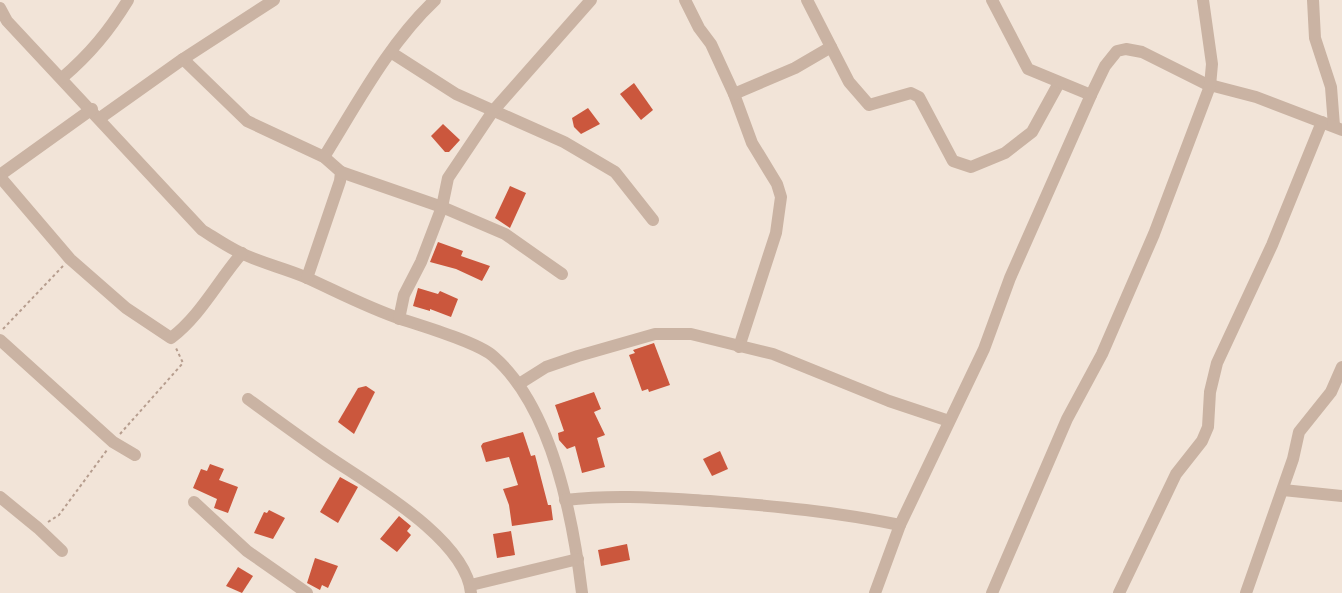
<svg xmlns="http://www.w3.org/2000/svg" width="1342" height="593" viewBox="0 0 1342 593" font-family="Overpass,sans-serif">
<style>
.building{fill:#cb573d}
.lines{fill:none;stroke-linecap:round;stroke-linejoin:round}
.path{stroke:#b69d8e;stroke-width:2;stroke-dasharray:3 3;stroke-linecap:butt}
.minor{stroke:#cab3a3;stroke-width:12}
</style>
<rect width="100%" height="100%" fill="#f2e4d8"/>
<g class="building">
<path d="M634,83L653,110L641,120L620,94Z"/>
<path d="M588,108L600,124L581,134L574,127L572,118Z"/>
<path d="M443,124L460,140L449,152H445L431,136Z"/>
<path d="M510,186L526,193L510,228L495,218Z"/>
<path d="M438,242L463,251L461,256L490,266L482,281L456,269L430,262Z"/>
<path d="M418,288L438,294L440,291L458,299L451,317L430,309V311L413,306Z"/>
<path d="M654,343L670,385L649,392L648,389L642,391L629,355L635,353L633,350Z"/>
<path d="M366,386L375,392L354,434L338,422L358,388Z"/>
<path d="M594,392L601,409L594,412L605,435L597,438L605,467L582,473L575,446L567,449L559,440L558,433L564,431L555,405Z"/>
<path d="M523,432L531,456L535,455L548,505H551L553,520L512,526L509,505L503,489L518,485L509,457L486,462L481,446L483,443Z"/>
<path d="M720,451L728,469L712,476L703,459Z"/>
<path d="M210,464L224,469L219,480L238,487L228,513L214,508L217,499L193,488L201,469L207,471Z"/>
<path d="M340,477L358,487L338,523L320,512Z"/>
<path d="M269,510L285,518L273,539L254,533L264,512L267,513Z"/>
<path d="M399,516L411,526L407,531L411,535L397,552L380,539Z"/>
<path d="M511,531L515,555L497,558L493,534Z"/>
<path d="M627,544L630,560L601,566L598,550Z"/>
<path d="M315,558L338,566L328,588L322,585L320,590L307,583Z"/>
<path d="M238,567L253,576L242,593L226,586Z"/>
</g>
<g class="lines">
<g class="path">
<path d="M3,329L63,266"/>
<path d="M120,434L183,363L175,346"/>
<path d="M48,522L59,515L107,450"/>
</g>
<g class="minor">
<path d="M685,0L699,28L711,44L734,94L752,143L777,184L781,197L776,233L739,347"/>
<path d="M807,0L849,82L869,105L911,93L919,97L953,161L971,167L1005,153L1032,132L1059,83"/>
<path d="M992,0L1028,69L1091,95"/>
<path d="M1313,0L1315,38L1331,87L1334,126"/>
<path d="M0,8L7,21L202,230C215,238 228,247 241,253C261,263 284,268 305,277C336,291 368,308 401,319C422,326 477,342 493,356C552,407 573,518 582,593"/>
<path d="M392,53L456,94L564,142L615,172L653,220"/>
<path d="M183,59L247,121L324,157L341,172L340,181L307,278"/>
<path d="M62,78C90,54 109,31 128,0"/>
<path d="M734,94L795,68L831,47"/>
<path d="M100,118L183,59L274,0"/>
<path d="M324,157C357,104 389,43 435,0"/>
<path d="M341,172L442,207L505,234L562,274"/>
<path d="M0,175L92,109"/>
<path d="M0,177L70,259L126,308L171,338C201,315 217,282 242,253"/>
<path d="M399,319L404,295L421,262L442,207L448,178L493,111L591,0"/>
<path d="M0,340L113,442L135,455"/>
<path d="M519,384L546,367L578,356L655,334H691L773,354L889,401L949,421"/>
<path d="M248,399C274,418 300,437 326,455C368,484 466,538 471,593"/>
<path d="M1283,490L1342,496"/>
<path d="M0,497L38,528L62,551"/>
<path d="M565,500C616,494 660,498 710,501C775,506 837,512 900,525"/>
<path d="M194,502L247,551L307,593"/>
<path d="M471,585L578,559"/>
<path d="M875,593L900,525L984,349L1010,278L1091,95L1105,66L1117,51L1126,49L1142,52L1206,84L1256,97L1342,130"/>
<path d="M992,593L1067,419L1102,354L1154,234L1210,86L1212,64L1203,0"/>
<path d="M1119,593L1176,474L1202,441L1208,427L1210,392L1217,363L1272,245L1322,122"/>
<path d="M1246,593L1293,459L1299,432L1331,392L1342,367"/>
</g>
</g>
</svg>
